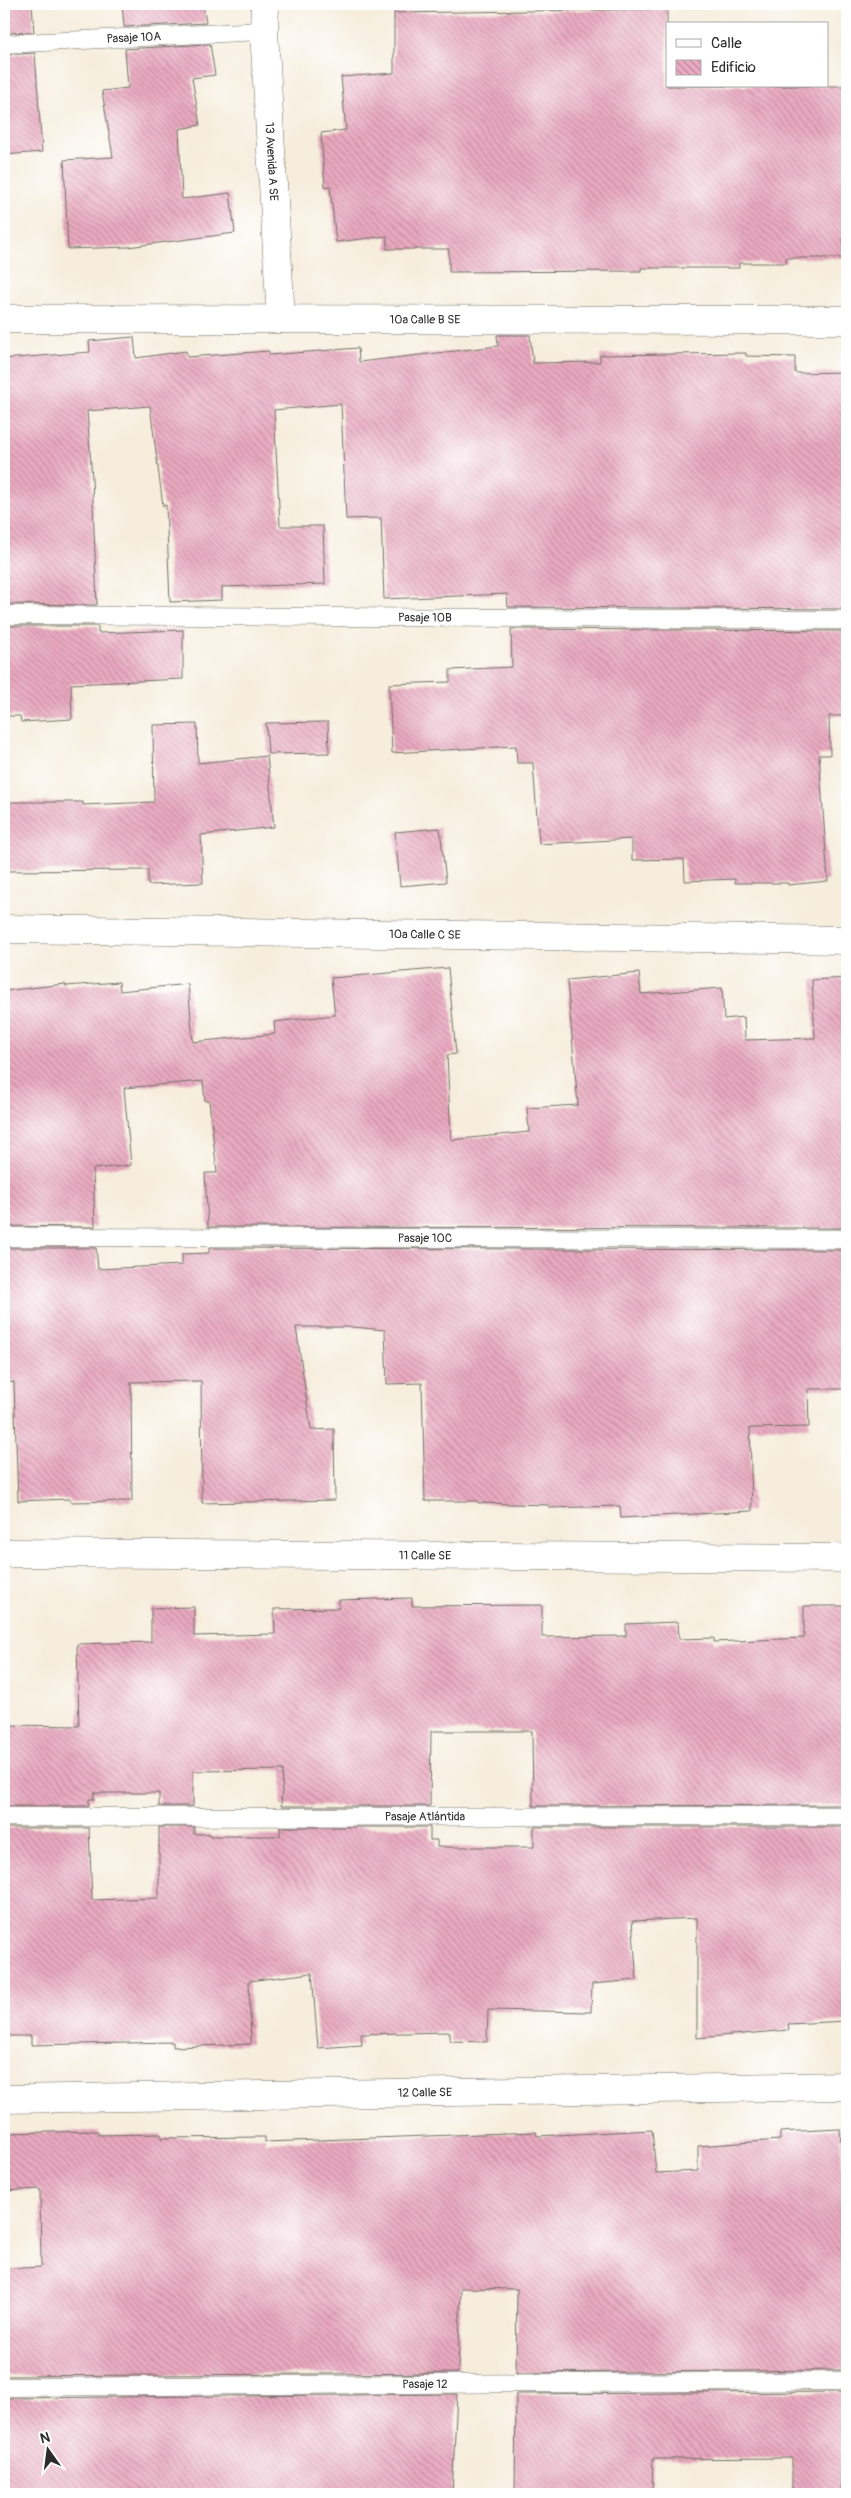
<svg xmlns="http://www.w3.org/2000/svg" width="851" height="2498" viewBox="0 0 851 2498" font-family="Pangolin,sans-serif">
<style>
.building{fill:url(#building-back-hatch)}
.lines{fill:none;stroke-linecap:round;stroke-linejoin:round}
.lane-casing{stroke:#726f69;stroke-width:19}
.street-casing{stroke:#726f69;stroke-width:29}
.secondary-casing{stroke:#726f69;stroke-width:29}
.lane{stroke:#fff;stroke-width:18}
.street{stroke:#fff;stroke-width:28}
.secondary{stroke:#fff;stroke-width:28}
.labels{text-anchor:middle;dominant-baseline:central;stroke-width:4.5;stroke-linejoin:round;paint-order:stroke}
.street-label{font-size:12px;fill:#2b2b2b;stroke:#fff}
</style>
<defs>
<pattern id="building-back-hatch" width="6" height="6" patternUnits="userSpaceOnUse" patternTransform="scale(1.25)"><rect width="6" height="6" fill="#eaa9c0"/><path d="M-1 5l2 2M0 0l6 6M5-1l2 2" fill="none" stroke="#be8a9c"/></pattern>
</defs>
<rect width="100%" height="100%" fill="#fff"/>
<filter id="ink" filterUnits="userSpaceOnUse"><feTurbulence type="fractalNoise" baseFrequency=".02" numOctaves="2"/><feDisplacementMap in="SourceGraphic" scale="10" xChannelSelector="R" yChannelSelector="G"/><feConvolveMatrix kernelMatrix="1 2 1 2 8 2 1 2 1" color-interpolation-filters="sRGB"/></filter>
<filter id="wash" filterUnits="userSpaceOnUse"><feTurbulence type="fractalNoise" baseFrequency=".0096" numOctaves="4" result="noise"/><feDisplacementMap in="SourceGraphic" scale="20" xChannelSelector="R" yChannelSelector="G"/><feGaussianBlur stdDeviation="1.12" result="paint"/><feColorMatrix in="noise" values="0 0 0 0 0 0 0 0 0 0 0 0 0 0 0 0 0 1.4 0 .05"/><feComposite in="paint" operator="in"/></filter>
<g filter="url(#wash)">
<rect width="100%" height="100%" fill="#f6eddc"/>
<g id="blocks">
<g class="building">
<path d="M4,4H32L34,32L4,33Z"/>
<path d="M122,4H203L206,23L124,27Z"/>
<path d="M667,9V86H847V187H844L843,258H786V263H739V268H641V271L449,272V249H387V236L336,242L330,186L325,187L321,133L346,130L341,77L394,73V13Z"/>
<path d="M210,44L215,75L192,78L200,125L179,129L182,199L230,193L235,233L128,247L68,249L64,160L113,157L102,91L128,88L125,49Z"/>
<path d="M35,53L42,152L4,155V55Z"/>
<path d="M497,335H530L533,363L600,362V355L746,353V356L795,357V373L847,372V609L508,607L507,594L384,599L381,518L346,519L341,404L274,410L280,526H323L325,584L222,587V600L170,602L166,505L163,506L150,406L87,411L92,478L97,605L4,604V359L90,352L89,341L134,337L136,358L186,351L187,357L269,351V355L358,348L359,362L498,346Z"/>
<path d="M4,626H98V633L183,630V679L71,684L72,719L21,722L20,716H4Z"/>
<path d="M511,629L847,631V716H829L830,755H819L828,881L788,885V883H735V879L685,881L684,859L632,860V839L539,844L533,763H517L516,746L392,753L389,684L450,682V670L512,667Z"/>
<path d="M328,722L329,753L268,754L266,723Z"/>
<path d="M197,724L198,763L267,756L274,827L201,835L203,883L148,885V870L4,871V802H83V805L154,802L153,725Z"/>
<path d="M440,828L446,882L400,886L395,832Z"/>
<path d="M448,968L456,1054L447,1055L451,1140L529,1132L527,1108L578,1105L567,980L639,973L641,994L722,988L724,1019L744,1017L745,1040L815,1038L812,980L847,978V1228L208,1227L205,1173H217L209,1101H205L203,1081L124,1088L131,1165L93,1169L95,1227L4,1226V991L65,984L66,986L119,982L120,991L188,984L193,1042L275,1034L274,1022L335,1015L331,978Z"/>
<path d="M4,1248H96L98,1269L182,1265V1254L209,1253V1248L847,1250V1389H808L809,1427L750,1428L752,1511L621,1518L620,1506L549,1508V1505L478,1503V1501H425L422,1383L387,1384L385,1330L353,1327H296L311,1430L334,1429L335,1500L202,1503L201,1381L131,1382L132,1501L70,1502V1499L18,1501L14,1382L4,1383Z"/>
<path d="M412,1598V1606L542,1605V1637L626,1636V1624L678,1622L679,1639L714,1638V1642L804,1638V1606H847V1805L533,1806L532,1731H431L430,1806H281L283,1770L193,1771V1806H159V1793H94V1799H89V1806H4V1725L79,1726L77,1644L151,1642V1608L194,1607V1636L275,1634L274,1609L339,1608V1600Z"/>
<path d="M159,1827H194V1834H210V1836H280V1827H430V1840H437V1847H534V1827H847V2021L788,2024L789,2030L697,2038V1918L632,1921L637,1980L592,1984L591,2012L488,2010L487,2042L450,2041V2032L361,2034L362,2045L318,2048L312,1973L249,1981L251,2044L173,2047V2042L31,2045V2036H4V1828H89L92,1900L159,1898Z"/>
<path d="M840,2129L847,2256V2370L516,2373L517,2289L461,2288L458,2373L4,2376V2269L41,2267L40,2189L4,2191V2133L98,2131V2135L161,2134V2138L265,2137V2142L536,2132L537,2136L652,2130L656,2173L698,2171V2146L780,2140V2132Z"/>
<path d="M843,2392L841,2494H792V2458L653,2459L652,2494H515L516,2394Z"/>
<path d="M457,2394L452,2494H6L4,2398Z"/>
</g>
</g>
</g>
<g filter="url(#ink)">
<use href="#blocks" fill-opacity="0" stroke="#726f69" stroke-width="1"/>
<g class="lines">
<g class="lane-casing">
<g id="lane">
<path id="s1" d="M4,44L264,31"/>
<path id="s2" d="M4,615L847,620"/>
<path id="s3" d="M4,1237L847,1239"/>
<path id="s4" d="M4,1817L847,1816"/>
<path id="s5" d="M4,2387L847,2381"/>
</g>
</g>
<g class="street-casing">
<g id="street">
<path id="s6" d="M265,4L264,31L281,319"/>
<path id="s7" d="M4,319L847,320"/>
<path id="s8" d="M4,1553L847,1558"/>
<path id="s9" d="M4,2099L847,2086"/>
</g>
</g>
<g class="secondary-casing">
<g id="secondary">
<path id="s10" d="M4,929L847,940"/>
</g>
</g>
<use href="#lane" class="lane"/>
<use href="#street" class="street"/>
<use href="#secondary" class="secondary"/>
</g>
</g>
<g class="labels">
<g class="street-label">
<text stroke="none"><textPath href="#s1" startOffset="130">Pasaje 10A</textPath></text>
<text stroke="none"><textPath href="#s6" startOffset="158">13 Avenida A SE</textPath></text>
<text stroke="none"><textPath href="#s7" startOffset="421">10a Calle B SE</textPath></text>
<text stroke="none"><textPath href="#s2" startOffset="421">Pasaje 10B</textPath></text>
<text stroke="none"><textPath href="#s10" startOffset="421">10a Calle C SE</textPath></text>
<text stroke="none"><textPath href="#s3" startOffset="421">Pasaje 10C</textPath></text>
<text stroke="none"><textPath href="#s8" startOffset="421">11 Calle SE</textPath></text>
<text stroke="none"><textPath href="#s4" startOffset="421">Pasaje Atlántida</textPath></text>
<text stroke="none"><textPath href="#s9" startOffset="421">12 Calle SE</textPath></text>
<text stroke="none"><textPath href="#s5" startOffset="421">Pasaje 12</textPath></text>
</g>
</g>
<rect width="851" height="2498" fill="none" stroke="#fff" stroke-width="20"/>
<rect x="666" y="22" width="162" height="65" fill="#ffffff" stroke="#aaaaaa"/>
<rect x="676" y="39" width="25" height="8" fill="#ffffff" stroke="#aaaaaa"/>
<text x="711" y="48" font-size="15" fill="#2b2b2b">Calle</text>
<rect x="676" y="60" width="25" height="15" fill="url(#building-back-hatch)" stroke="#aaaaaa"/>
<text x="711" y="72" font-size="15" fill="#2b2b2b">Edificio</text>
<g transform="translate(48 2450) rotate(346)" stroke="#ffffff" stroke-width="4" paint-order="stroke">
<path d="M0-4L9 19L0 12L-9 19Z" fill="#2b2b2b"/>
<text y="-8" font-size="14" font-weight="bold" text-anchor="middle" fill="#2b2b2b">N</text>
</g>
</svg>
